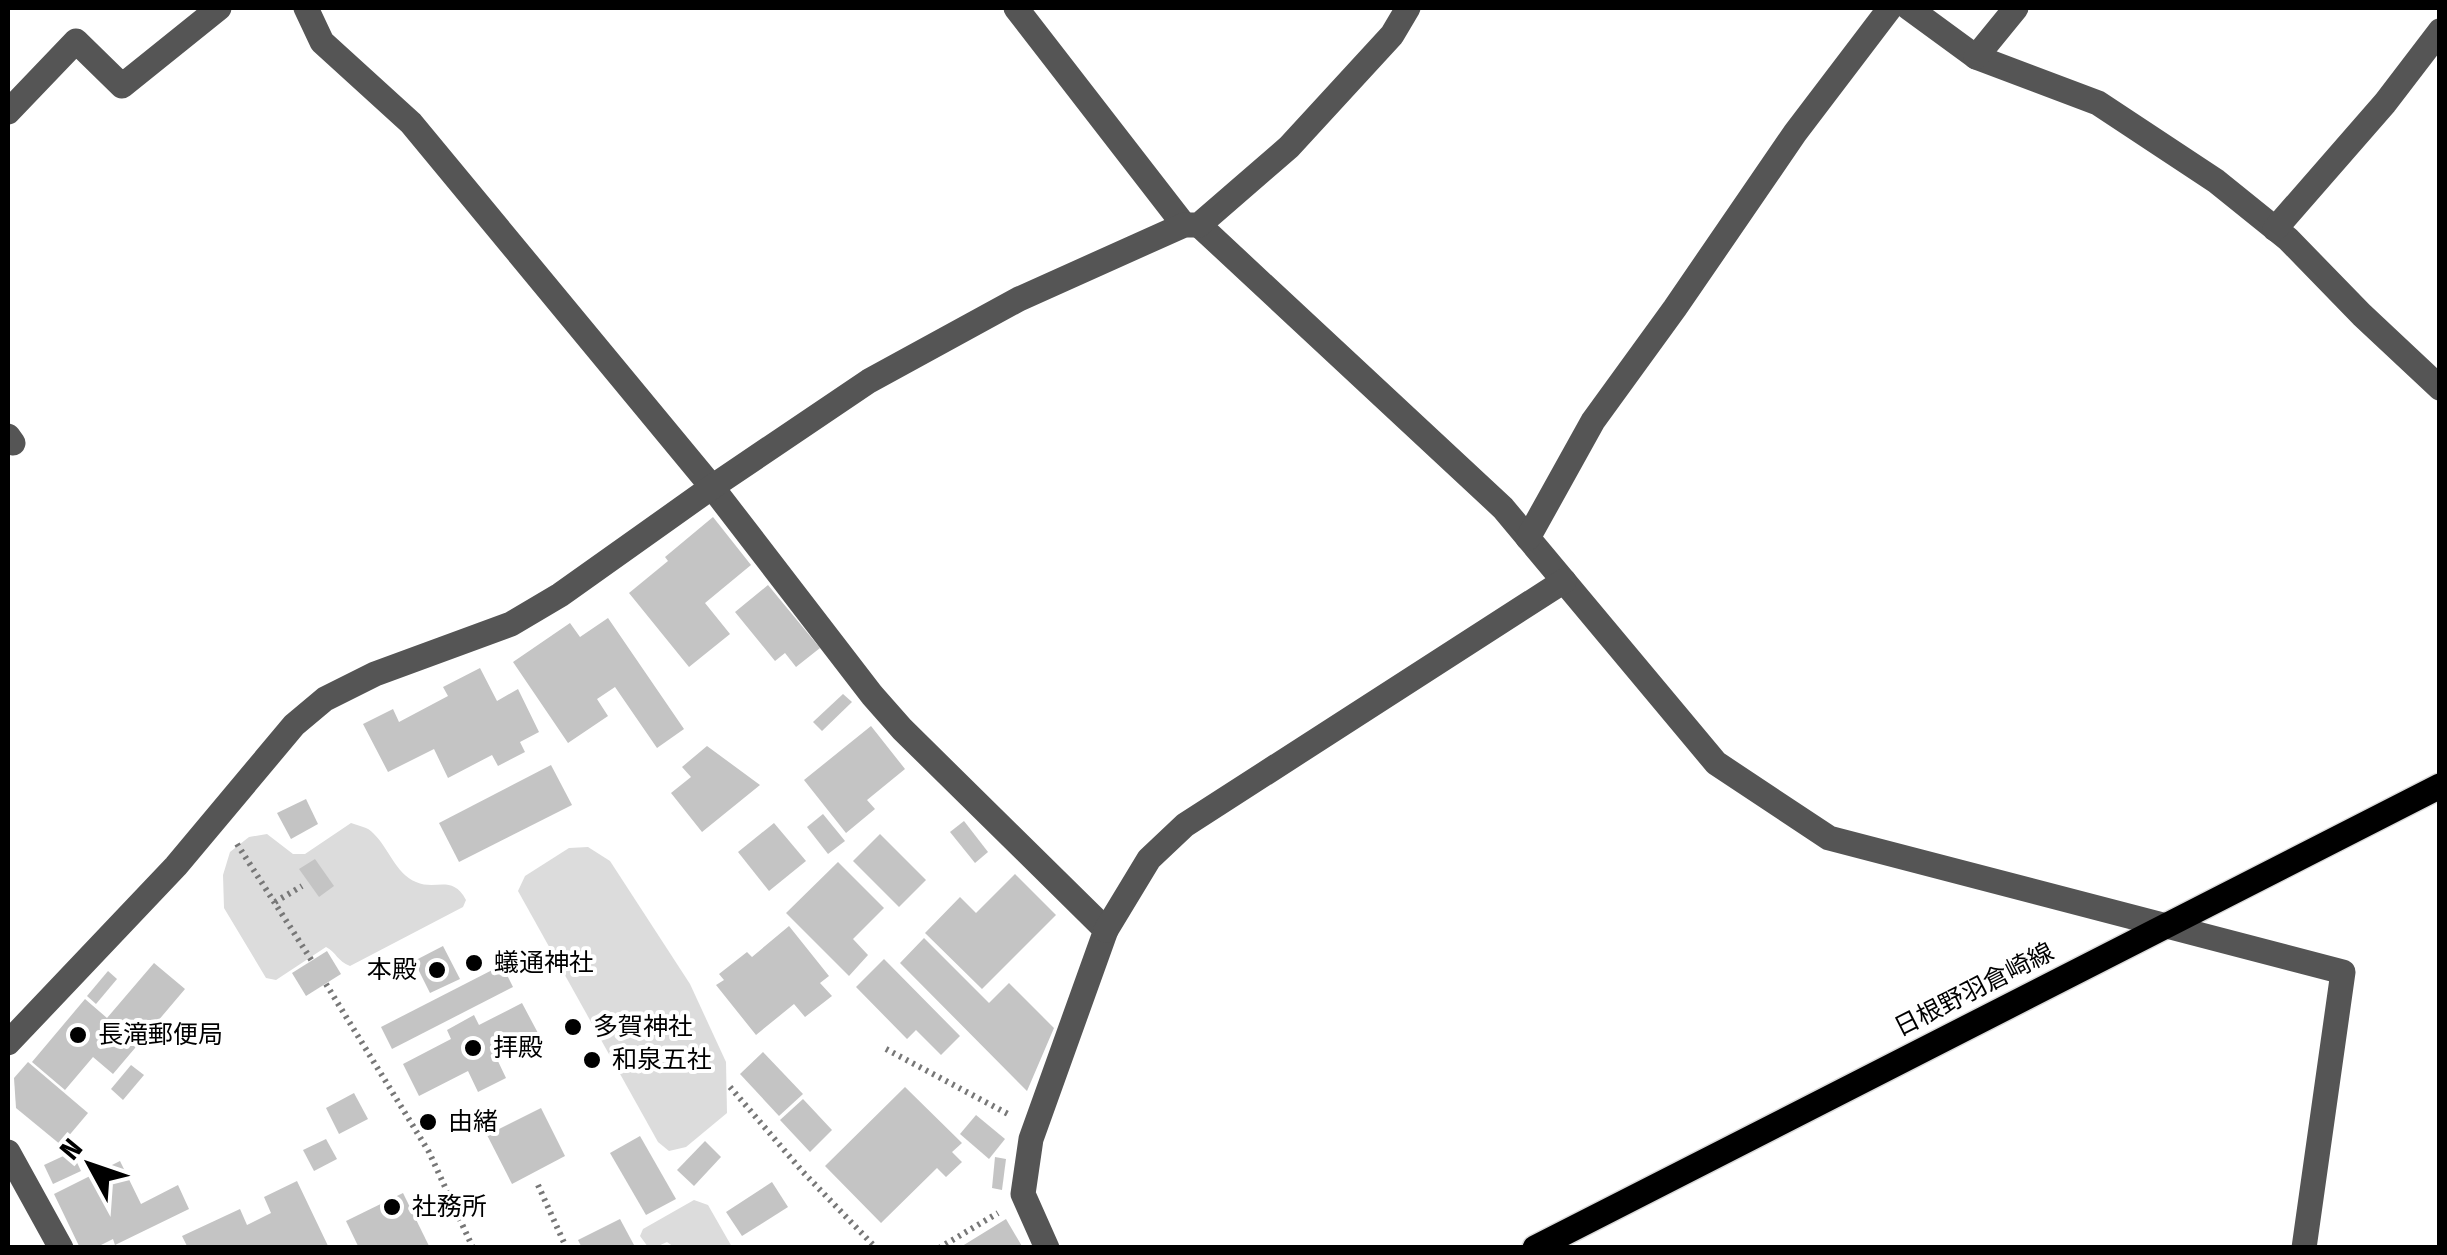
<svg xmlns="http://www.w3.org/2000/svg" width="2447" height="1255" viewBox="0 0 2447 1255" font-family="'Fira Sans Condensed','Noto Sans JP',sans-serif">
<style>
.green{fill:#dcdcdc}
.building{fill:#c4c4c4}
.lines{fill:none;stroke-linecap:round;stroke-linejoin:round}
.major-casing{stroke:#dbdbdb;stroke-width:28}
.path{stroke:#777;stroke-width:6;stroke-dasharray:2.5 5;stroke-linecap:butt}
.minor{stroke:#555;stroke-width:25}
.major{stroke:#000;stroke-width:25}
.poi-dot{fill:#000;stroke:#fff;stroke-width:4}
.labels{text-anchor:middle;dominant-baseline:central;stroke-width:8;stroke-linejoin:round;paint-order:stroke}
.poi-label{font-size:25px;fill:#000;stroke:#fff;text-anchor:start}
.street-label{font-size:25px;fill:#000;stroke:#fff}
</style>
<rect width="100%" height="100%" fill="#fff"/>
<g class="green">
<path d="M351,823C359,826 368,827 373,833C389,848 395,873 416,882C436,891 452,874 466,900L463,907L350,966C337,961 337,953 326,947L276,980L266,978L224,908L223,875L230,852L249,837L267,834L293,854H305Z"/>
<path d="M588,847L610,861L690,984L726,1062L727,1113L686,1147L669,1151L658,1142L518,891L525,876L569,848Z"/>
<path d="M694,1200L708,1205L732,1247H674L667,1242L656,1247H648L640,1236L643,1229Z"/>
</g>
<g class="building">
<path d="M713,517L751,565L705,603L730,634L689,667L629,593L668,561L665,557Z"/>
<path d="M768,585L820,648L796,667L785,653L775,661L735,612Z"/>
<path d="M608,618L684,729L657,748L615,687L597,699L608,716L568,743L513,662L570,623L580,637Z"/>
<path d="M480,668L497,701L518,689L539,732L520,742L525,752L498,766L492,755L448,778L434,749L388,772L363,724L393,709L399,722L448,696L443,687Z"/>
<path d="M843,694L852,702L822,731L813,722Z"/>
<path d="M871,726L905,769L867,800L875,809L846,833L804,780Z"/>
<path d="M707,746L760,785L702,832L671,793L691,777L682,767Z"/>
<path d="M551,765L572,805L459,862L439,823Z"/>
<path d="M306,799L318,824L291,839L277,813Z"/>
<path d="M823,814L845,841L828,854L807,827Z"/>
<path d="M964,821L988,852L975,863L950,832Z"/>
<path d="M774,823L806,861L769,891L738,852Z"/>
<path d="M880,834L926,880L899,907L853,861Z"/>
<path d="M315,859L334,886L319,897L299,869Z"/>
<path d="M838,862L884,908L853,939L868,955L849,976L786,913Z"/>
<path d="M1015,874L1056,915L982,989L925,933L960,897L976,913Z"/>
<path d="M789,926L829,976L820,983L832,996L805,1017L794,1004L756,1035L716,985L724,980L719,974L747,952L752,957Z"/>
<path d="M924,938L989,1003L1009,983L1054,1028L1027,1091L900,963Z"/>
<path d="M443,946L460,979L430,993L414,961Z"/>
<path d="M327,951L341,974L306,996L292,973Z"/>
<path d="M884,959L960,1036L941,1055L916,1030L907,1039L856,987Z"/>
<path d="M154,963L185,989L113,1074L93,1057L65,1090L32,1062L85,999L107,1018Z"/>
<path d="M502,965L513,987L392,1049L381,1027Z"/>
<path d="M108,971L117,979L96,1004L87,996Z"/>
<path d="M522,1003L539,1035L496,1057L506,1078L478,1092L468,1071L419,1096L403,1064L451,1039L447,1030L474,1015L479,1025Z"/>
<path d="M763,1052L803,1094L779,1116L740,1074Z"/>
<path d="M28,1062L88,1113L61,1145L16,1108L14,1078Z"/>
<path d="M131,1065L144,1075L123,1100L111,1089Z"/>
<path d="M905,1087L962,1143L952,1152L962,1162L946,1177L937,1168L881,1223L825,1166Z"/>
<path d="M354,1093L368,1119L339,1134L326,1108Z"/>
<path d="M803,1099L832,1130L810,1152L780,1120Z"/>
<path d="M541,1108L565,1156L512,1184L487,1135Z"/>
<path d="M976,1115L1005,1139L989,1159L960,1134Z"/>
<path d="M640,1136L676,1199L646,1215L610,1153Z"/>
<path d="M326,1139L337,1159L314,1171L303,1150Z"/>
<path d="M705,1141L721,1157L694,1186L677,1170Z"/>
<path d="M72,1152L81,1171L53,1184L44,1165Z"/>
<path d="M995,1157L1006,1159L1002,1190L992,1188Z"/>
<path d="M120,1161L141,1204L178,1185L189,1209L115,1245L113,1239L95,1248H80L54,1194Z"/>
<path d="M297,1181L329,1248H188L182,1236L240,1209L247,1225L271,1213L264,1197Z"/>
<path d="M772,1182L788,1207L742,1236L726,1212Z"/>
<path d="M403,1193L430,1248H359L346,1221Z"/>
<path d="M620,1219L634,1245L628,1248H582L578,1240Z"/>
<path d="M1006,1219L1023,1248H959Z"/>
</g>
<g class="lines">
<g class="major-casing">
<path id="major" d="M1535,1248L2440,786"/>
</g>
<g class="path">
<path d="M237,844L312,961"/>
<path d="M275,902L302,886"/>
<path d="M326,984L429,1152L473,1248"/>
<path d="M886,1049L1008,1114"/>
<path d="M730,1087L803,1172L876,1248"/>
<path d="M538,1185L566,1247"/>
<path d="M939,1248L998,1213"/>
</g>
<g class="minor">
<path d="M306,8L322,42L411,123L712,487L872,695L902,729L1106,930L1031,1139L1023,1194L1047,1248"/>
<path d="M1016,8L1184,225"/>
<path d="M1909,8L1976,57L2098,103L2216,181L2288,239L2362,315L2440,388"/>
<path d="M1976,57L2016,8"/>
<path d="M8,112L76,41L122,86L219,8"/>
<path d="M1199,225L1503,508L1716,763L1829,838L2343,972L2304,1248"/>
<path d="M2275,229L2385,103L2440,31"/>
<path d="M8,436L13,443"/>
<path d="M1528,538L1593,421L1675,308L1795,133L1890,8"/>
<path d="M1106,930L1149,859L1185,825L1564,581"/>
<path d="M8,1043L176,866L294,725L325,699L375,674L511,624L560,595L712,487L869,381L1019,299L1184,225H1199L1289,147L1392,35L1408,8"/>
<path d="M8,1152L61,1248"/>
</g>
<use href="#major" class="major"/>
</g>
<g class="poi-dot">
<circle cx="474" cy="963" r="10"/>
<circle cx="437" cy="970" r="10"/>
<circle cx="573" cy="1027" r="10"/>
<circle cx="78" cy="1035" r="10"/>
<circle cx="473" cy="1048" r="10"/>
<circle cx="592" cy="1060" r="10"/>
<circle cx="428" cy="1122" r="10"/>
<circle cx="392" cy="1207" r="10"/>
</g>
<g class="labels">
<g class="poi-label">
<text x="494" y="963">蟻通神社</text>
<text x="417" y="970" text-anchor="end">本殿</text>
<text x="593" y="1027">多賀神社</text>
<text x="98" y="1035">長滝郵便局</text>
<text x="493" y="1048">拝殿</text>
<text x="612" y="1060">和泉五社</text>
<text x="448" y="1122">由緒</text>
<text x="412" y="1207">社務所</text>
</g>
<g class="street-label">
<text transform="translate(1974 990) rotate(-27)">日根野羽倉崎線</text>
</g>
</g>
<rect width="2447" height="1255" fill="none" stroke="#000000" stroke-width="20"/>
<g transform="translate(90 1165) rotate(310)" stroke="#ffffff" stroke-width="8" paint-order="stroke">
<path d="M0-8L18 38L0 25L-18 38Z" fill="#000000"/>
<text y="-15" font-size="28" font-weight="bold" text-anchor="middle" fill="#000000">N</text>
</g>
</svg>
